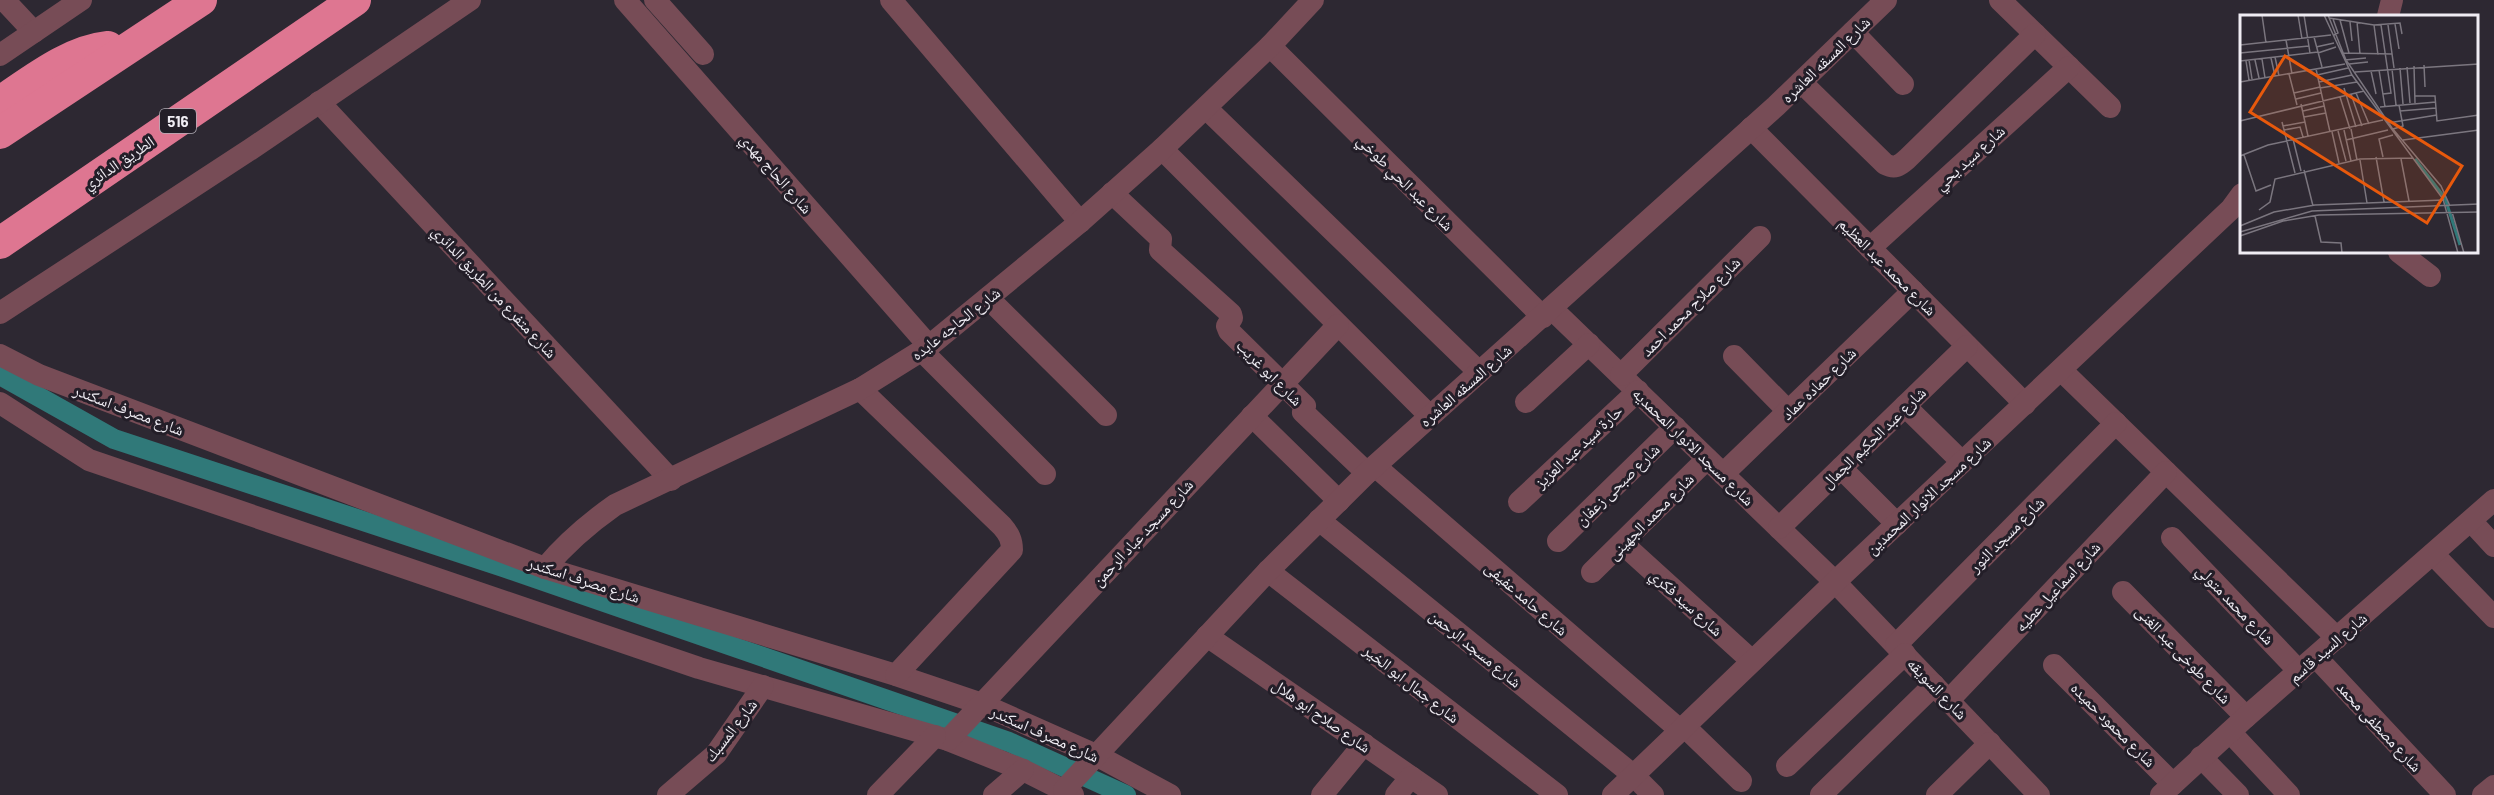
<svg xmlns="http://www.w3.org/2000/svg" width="2494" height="795" viewBox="0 0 2494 795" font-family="Barlow,'Noto Naskh Arabic',sans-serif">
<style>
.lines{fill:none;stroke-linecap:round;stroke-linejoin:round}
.canal{stroke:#307979;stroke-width:20}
.minor{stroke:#774c56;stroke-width:22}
.highway{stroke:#de7691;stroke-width:32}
.labels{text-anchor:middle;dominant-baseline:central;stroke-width:6;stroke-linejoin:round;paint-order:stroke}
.shield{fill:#231e28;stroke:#b2aeb6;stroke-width:1.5}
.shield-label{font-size:15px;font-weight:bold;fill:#efecf3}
.street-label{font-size:16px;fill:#efecf3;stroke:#231e28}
.inset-river{fill:none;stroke:#307979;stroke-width:3}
.inset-road{fill:none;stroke:#7b767f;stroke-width:1.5}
.view{fill:#e8590c;fill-opacity:0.15;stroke:#e8590c;stroke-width:3}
.inset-edge{fill:none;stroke:#efecf3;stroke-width:3}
</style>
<rect width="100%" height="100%" fill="#2d2832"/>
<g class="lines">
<path class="canal" d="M0,375L114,439L503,567L1009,742L1126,795"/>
<g class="minor">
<path d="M4,0L34,32"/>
<path d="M625,0L929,346"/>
<path d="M655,0L703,54"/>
<path d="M891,0L1080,222"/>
<path d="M2000,0L2110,107"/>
<path d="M2388,16L2392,0"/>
<path d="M1853,32L1903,84"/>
<path d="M1270,46L1543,317"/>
<path d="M0,55L81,0"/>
<path d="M1801,82L1885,164C1895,169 1899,166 1907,159L2035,34"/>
<path d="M319,102L671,480"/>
<path d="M1206,108L1479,372"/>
<path d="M1751,128L2025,404"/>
<path d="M1162,149L1430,416"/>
<path d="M1112,193L1161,239L1160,250L1231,314L1232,318L1227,326L1229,331L1305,406L1303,412L1367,473"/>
<path d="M1870,248L2069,67"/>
<path d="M2399,252L2430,276"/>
<path d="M988,298L1106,415"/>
<path d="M1552,309L1835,582L2039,795"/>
<path d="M0,313L251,149L470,0"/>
<path d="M922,351L1045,474"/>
<path d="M0,355L39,375L545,568L896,675L979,703L1096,755L1170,795"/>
<path d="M1734,356L1788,411"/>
<path d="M2061,370L2337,638"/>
<path d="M1621,375L1760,237"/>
<path d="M860,389L1002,526C1009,534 1012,540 1012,550L896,675"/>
<path d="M1526,402L1589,344"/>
<path d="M0,403L89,460L699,668L948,740L1023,770L1073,795"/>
<path d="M1905,406L1962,462"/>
<path d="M1252,416L1339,501"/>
<path d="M1375,466L1680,730"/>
<path d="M1841,468L1897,524"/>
<path d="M1723,474L1913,291"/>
<path d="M1519,502L1638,391"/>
<path d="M1319,520L1633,775L1653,795"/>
<path d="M2471,521L2494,546"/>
<path d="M1779,528L1967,346"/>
<path d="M2172,538L2299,671"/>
<path d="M1558,541L1675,427"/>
<path d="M1622,543L1752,661"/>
<path d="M2433,554L2494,617"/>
<path d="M545,568C566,543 588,524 615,505L860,389L929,346L1080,222L1162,149L1270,46L1313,0"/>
<path d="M1268,571L1557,795"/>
<path d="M1592,572L1707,459"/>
<path d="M2123,592L2246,717"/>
<path d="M1207,636L1437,795"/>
<path d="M1896,645L2116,423"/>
<path d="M2316,657L2445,795"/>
<path d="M2054,665L2173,784"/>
<path d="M1949,700L2166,472"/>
<path d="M1684,726L1741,781"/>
<path d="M2230,732L2289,795"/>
<path d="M948,740L1338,325"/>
<path d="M2201,757L2238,795"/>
<path d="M1787,766L1905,654"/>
<path d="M1064,790L1268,571L1367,473L1776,106L1886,0"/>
<path d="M668,795L716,754L763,686"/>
<path d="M878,795L935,736"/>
<path d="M994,795L1023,770"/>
<path d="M1322,795L1364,744"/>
<path d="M1396,795L1411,777"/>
<path d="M1613,795L1835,582L2231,209L2242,194"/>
<path d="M1821,795L1934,685"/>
<path d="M1937,795L1990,743"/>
<path d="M2161,795L2246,717L2494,500"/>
<path d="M2483,795L2494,786"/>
</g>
<g class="highway">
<path d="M0,102C32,81 69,51 108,47"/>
<path d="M0,133L201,0"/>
<path d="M0,243L355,0"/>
</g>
</g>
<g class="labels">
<rect class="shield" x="160" y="109" width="36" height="24" rx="4.5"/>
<g class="shield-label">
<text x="178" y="121">516</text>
</g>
<g class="street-label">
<text transform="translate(1825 59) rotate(-44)">شارع المسقه العاشره</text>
<text transform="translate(1969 157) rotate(-42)">شارع سيد يحي</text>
<text transform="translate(118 162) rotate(-34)">الطريق الدائري</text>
<text transform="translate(777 173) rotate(49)">شارع الحاج مهدي</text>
<text transform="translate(1406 182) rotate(45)">شارع عبد الحي طوخي</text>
<text transform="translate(1888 266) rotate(45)">شارع محمد عبد العظيم</text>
<text transform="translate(495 291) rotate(47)">شارع متفرع من الطريق الدائري</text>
<text transform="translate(1690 306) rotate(-45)">شارع صلاح محمد احمد</text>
<text transform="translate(955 323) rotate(-38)">شارع الحاجه عايده</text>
<text transform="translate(1270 372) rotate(45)">شارع ابو غريب</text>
<text transform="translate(1818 383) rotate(-44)">شارع حماده عماد</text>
<text transform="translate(1465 385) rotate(-41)">شارع المسقه العاشره</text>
<text transform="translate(129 409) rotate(21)">شارع مصرف اسكندر</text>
<text transform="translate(1873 437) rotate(-44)">شارع عبد الحكيم الجمال</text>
<text transform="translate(1578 446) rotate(-43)">حارة سيد عبد العزيز</text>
<text transform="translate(1694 446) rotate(44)">شارع مسجد الانوار المحمديه</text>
<text transform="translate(1617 484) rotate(-44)">شارع صبحى زعفان</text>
<text transform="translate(1928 495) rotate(-43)">شارع مسجد الانوار المحمدين</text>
<text transform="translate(1650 516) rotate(-45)">شارع محمد الجهينى</text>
<text transform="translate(1142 532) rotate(-47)">شارع مسجد عباد الرحمن</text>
<text transform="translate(2006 534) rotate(-45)">شارع مسجد النور</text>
<text transform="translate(584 579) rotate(18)">شارع مصرف اسكندر</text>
<text transform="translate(2057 586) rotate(-47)">شارع اسماعيل عطيه</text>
<text transform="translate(1527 598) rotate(41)">شارع حامد عفيفى</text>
<text transform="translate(1687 602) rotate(42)">شارع سيد فكري</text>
<text transform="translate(2236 604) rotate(46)">شارع محمد متولي</text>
<text transform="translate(2327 647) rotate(-41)">شارع السيد قاسم</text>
<text transform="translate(1476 648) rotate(39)">شارع مسجد الرحمن</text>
<text transform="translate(2184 654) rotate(46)">شارع طوخى عبد الغنى</text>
<text transform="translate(1412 683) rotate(38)">شارع جمال ابو الخير</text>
<text transform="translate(1938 688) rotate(46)">شارع السويقه</text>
<text transform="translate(1322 715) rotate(35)">شارع صلاح ابو هلال</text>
<text transform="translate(2114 724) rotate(45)">شارع محمود حميده</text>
<text transform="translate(2380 726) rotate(47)">شارع مصطفى محمد</text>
<text transform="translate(730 730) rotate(-52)">شارع المسبك</text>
<text transform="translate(1045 733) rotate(24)">شارع مصرف اسكندر</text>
</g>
</g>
<g transform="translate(2240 15)">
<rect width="238" height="238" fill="#2d2832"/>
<path class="inset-river" d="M175,144L205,183L220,230"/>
<path class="inset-road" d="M22,0L26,28M58,0L62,24M64,0L70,38M84,0L112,60L203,184L218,238M88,0L106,45L152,113L201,171L210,191M89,3L134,10L160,8L162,19M93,4L98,18L94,20M100,5L109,38M110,7L112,26M117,7L120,39M155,9L159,34M134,10L138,40M141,10L151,78L143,79M148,10L154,53M74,22L82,52M46,25L52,59M0,30L91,20M76,32L94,28M0,38L69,31M78,38L96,32M102,38L152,39M35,42L39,61M31,43L35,61M22,44L25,63M9,45L12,64M15,45L19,63M105,45L126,43M0,46L78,37M6,46L9,65M109,49L128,47M184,50L185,72M174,51L175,88M167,52L170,88M160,53L163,89M76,54L90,117M152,54L156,90M139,55L145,92M131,56L136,79M115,57L239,49M49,59L57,90M77,60L108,53M0,67L105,49M79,67L112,60M80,73L117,67M104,73L116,112M54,78L80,72M116,78L129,109M111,79L122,111M175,81H195L197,106L239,100M100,82L110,114M56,84L81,78M61,89L68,121M140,92L196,87M63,96L84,91M160,96L196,93M64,102L86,98M0,106L124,76M42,107L55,158M148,108L197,100M43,111L65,107M111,114L117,145M153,114L163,111L159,90M44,115L60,112L63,122M104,115L111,146M98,116L106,146M92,117L99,148M53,124L61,156M106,125L148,115M163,125L239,115M4,140L16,176L31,170M0,141L28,130L143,105M136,142L144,187M143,142L139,124L153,120M161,144L169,186M120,145L127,188M64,155L73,191M19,195L30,187L35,164L120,144L173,143M212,197L224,238M75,201L81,227L101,228L102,238M0,211L34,197L75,190L204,185M0,217L72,196L239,189M0,221L43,206L79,200L239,197"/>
<path class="view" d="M45,41L222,151L187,208L10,97Z"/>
<rect width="238" height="238" class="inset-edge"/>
</g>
</svg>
